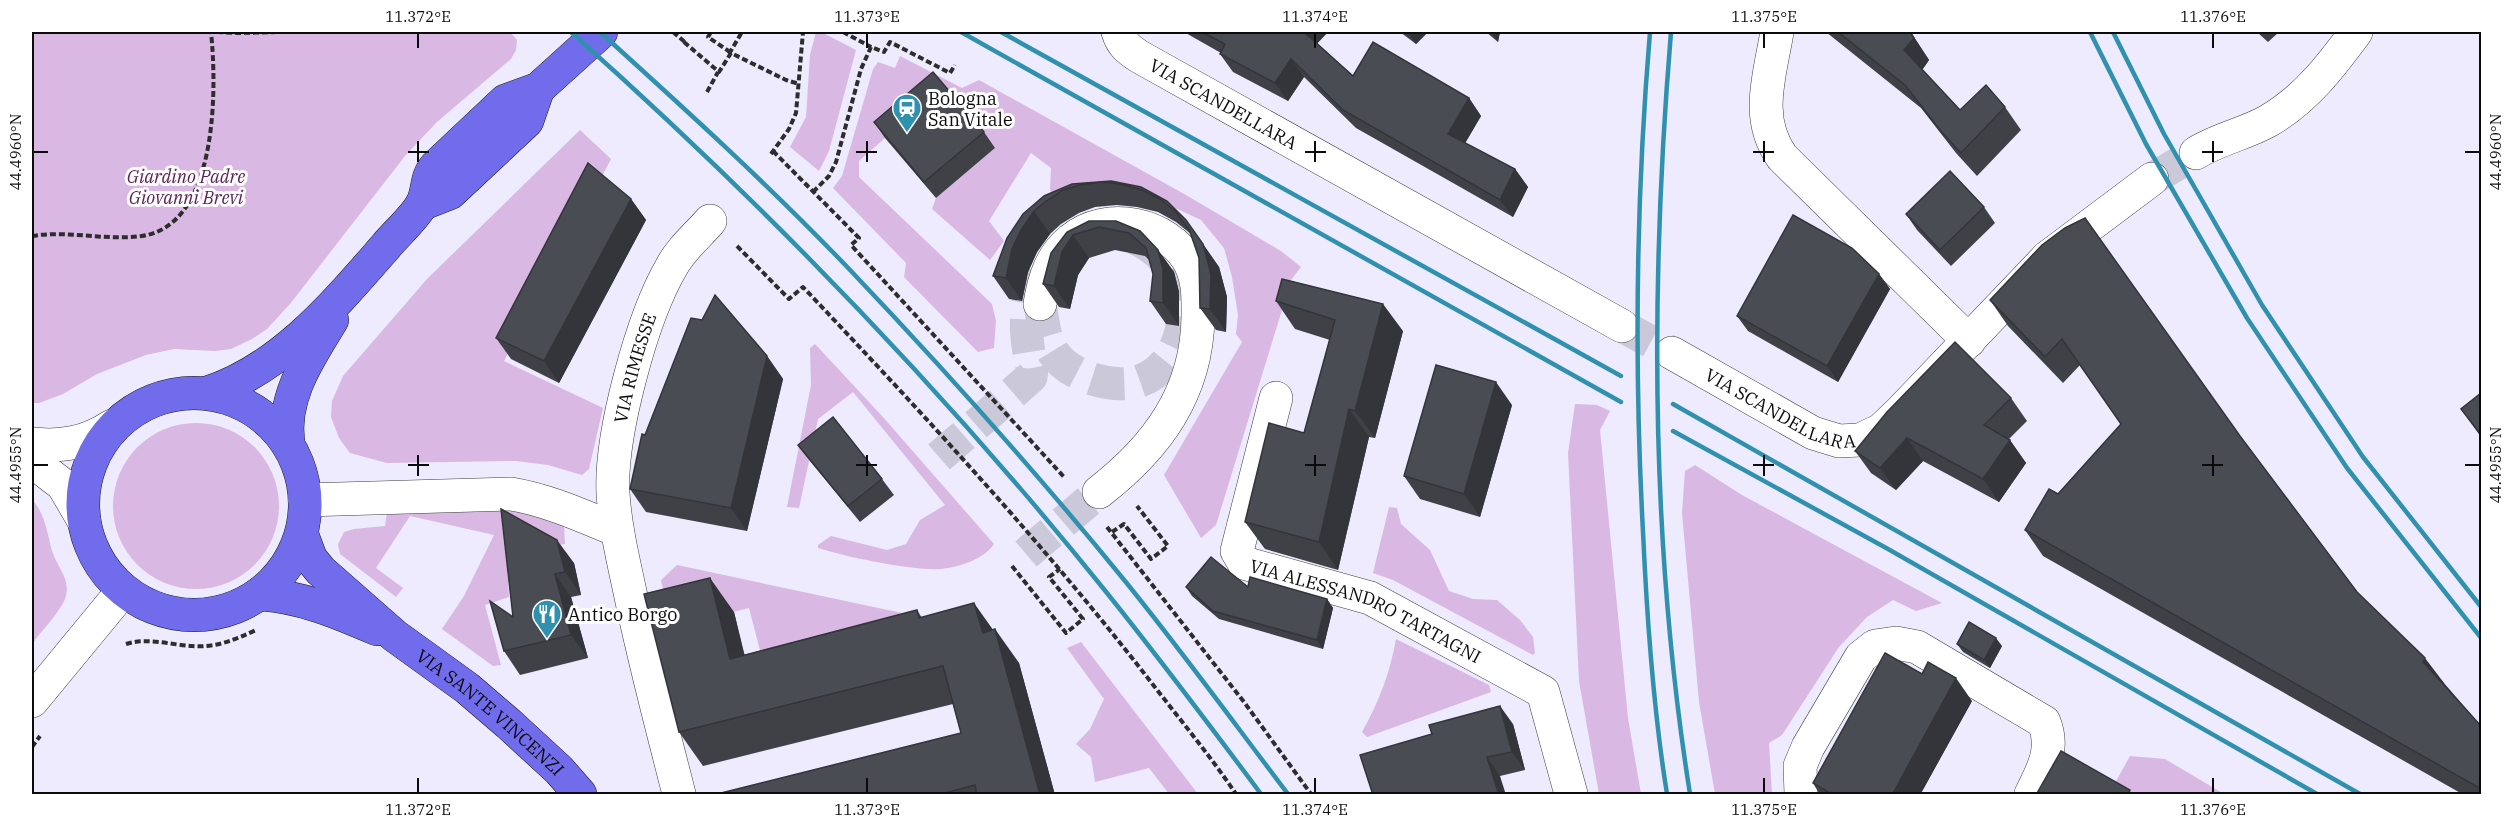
<svg xmlns="http://www.w3.org/2000/svg" width="2513" height="826" viewBox="0 0 2513 826" font-family="'IBM Plex Serif',serif">
<style>
.green{fill:#dab8e4}
.lines{fill:none;stroke-linecap:round;stroke-linejoin:round}
.minor-tunnel{stroke:#cbc9d9;stroke-width:33;stroke-dasharray:33 16;stroke-linecap:butt}
.minor-casing{stroke:#3e3e3e;stroke-width:34}
.major-casing{stroke:#1c1c1c;stroke-width:34}
.path{stroke:#2d2d2d;stroke-width:4;stroke-dasharray:6 3;stroke-linecap:butt}
.minor{stroke:#fff;stroke-width:33}
.major{stroke:#716cec;stroke-width:33}
.rail{stroke:#3091ae;stroke-width:4.5}
.wall{fill:#3f4147}
.shaded-wall{fill:#33353a}
.building{fill:#494c53;stroke:#33353a;stroke-width:1.5}
.ticks{fill:none;stroke:#0b0b0b;stroke-width:2}
.labels{text-anchor:middle;dominant-baseline:central;stroke-width:6;stroke-linejoin:round;paint-order:stroke}
.poi-label{font-size:18px;fill:#0b0b0b;stroke:#fff;text-anchor:start}
.street-label{font-size:18px;fill:#0b0b0b;stroke:#fff}
.park-label{font-size:18px;font-style:italic;fill:#5c2258;stroke:#fff}
.neatline{fill:none;stroke:#0b0b0b;stroke-width:2}
.ticks-label{font-size:15px;text-anchor:middle;fill:#0b0b0b}
</style>
<rect width="100%" height="100%" fill="#edebfd"/>
<g class="green">
<path d="M32,32H510L517,40L516,50L511,59L437,122L405,156L290,304L267,329L252,339L231,349L215,351L174,349L146,355L97,374L63,394L39,403H32Z"/>
<path d="M816,32H821L856,50L829,151L819,171L790,147L806,117L810,55Z"/>
<path d="M900,56L962,88L979,80L1186,195L1281,251L1301,267L1278,297L1282,310L1216,525L1201,538L1164,475L1242,342L1236,334L1238,315L1232,277L1224,248L1201,220L1173,207L1136,198L1056,206L1050,189L1051,168L1031,153L989,221L1004,241L990,260L932,209L936,198L995,148L885,138L859,161V177L992,304L996,321L994,348L978,352L904,277L906,263L833,188L842,176L873,69L878,62L895,68Z"/>
<path d="M580,130L611,159L504,361L603,408L589,469L582,475L548,465L516,461L387,463L350,453L339,438L331,417L332,401L343,376L427,279Z"/>
<path d="M815,344L882,416L994,544C984,559 960,567 941,569C913,571 846,557 818,548V545L831,536L887,550L906,544L920,520L945,505L853,392L818,419L799,508L787,507L811,385L810,348Z"/>
<path d="M1575,404L1597,405L1610,411L1600,430L1628,718L1641,794H1599L1579,681L1568,453Z"/>
<circle cx="196" cy="506" r="83"/>
<path d="M1695,465L1742,495L1942,603L1916,611L1893,600L1867,617L1839,647L1782,735L1769,743L1772,794H1715L1699,702L1682,513L1685,471Z"/>
<path d="M32,499C45,514 47,532 52,551C57,567 72,580 65,599C58,615 42,630 32,644Z"/>
<path d="M1389,507L1397,508L1401,524L1430,550L1449,591L1473,599L1497,600L1520,620L1533,637L1535,653L1533,655L1393,580L1373,573Z"/>
<path d="M512,509L564,524L565,544L546,547L505,533L509,597L485,605L501,665L493,666L442,629L464,596L494,535L410,516L376,568L403,588L396,597L340,554L338,544L344,532L354,529L385,526L387,512Z"/>
<path d="M677,565L916,616L763,662L749,608L671,628L661,580Z"/>
<path d="M1396,639L1489,685L1491,692L1367,737L1362,732C1379,702 1390,673 1396,639Z"/>
<path d="M1081,642L1198,794H1169L1149,768L1095,782L1091,757L1076,744L1090,729L1104,699L1067,648Z"/>
<path d="M2130,756L2165,759L2224,794H2113L2110,792Z"/>
</g>
<g class="lines">
<g class="minor-tunnel">
<path d="M2152,179L2196,153"/>
<path d="M1040,304C1043,320 1044,338 1053,352C1068,376 1113,390 1140,381C1178,367 1191,319 1179,284C1171,262 1154,246 1132,237"/>
<path d="M1622,326L1672,353"/>
<path d="M939,457L1031,377L1032,369C1024,330 1023,305 1039,268"/>
<path d="M1026,554L1099,492"/>
</g>
<g class="minor-casing">
<g id="minor">
<path id="s1" d="M1118,32C1122,45 1129,50 1140,57L1622,326"/>
<path d="M1777,32C1770,75 1754,118 1782,157L1969,341"/>
<path d="M2196,153C2218,139 2245,134 2268,121C2306,99 2331,66 2356,32"/>
<path d="M1040,304C1044,279 1051,256 1071,240C1106,210 1168,223 1190,263C1199,281 1198,298 1198,317C1197,393 1157,447 1099,492"/>
<path id="s2" d="M1672,353L1813,433L1839,441L1860,440L1881,430L1901,411L2048,257L2152,179"/>
<path id="s3" d="M1276,398L1237,551L1244,563L1370,598L1543,692L1571,794"/>
<path d="M32,444C62,447 86,443 112,426"/>
<path d="M32,461L63,485L84,521"/>
<path d="M305,500L511,494C548,500 582,516 617,530"/>
<path d="M32,701L121,593"/>
<path id="s4" d="M679,794C662,727 644,660 630,592C623,559 615,526 613,493C610,435 642,317 672,266C681,249 697,236 710,221"/>
<path d="M1801,794L1800,766L1808,747L1861,657L1875,646L1896,643L1917,647L2044,722C2055,749 2043,770 2031,794"/>
</g>
</g>
<g class="major-casing">
<g id="major">
<path d="M422,204L450,193L527,121L538,89"/>
<circle cx="194" cy="504" r="111"/>
<path d="M207,393C282,369 336,303 386,246C396,234 415,217 422,204C429,191 425,178 436,166L505,101L538,89L601,32"/>
<path d="M288,442C282,396 309,358 332,320"/>
<path id="s5" d="M302,535L311,559L321,571L395,636L467,688L509,724L559,770L580,794"/>
<path d="M259,594C300,596 340,613 377,629"/>
</g>
</g>
<g class="path">
<path d="M217,32L238,33L279,32"/>
<path d="M673,32L686,43"/>
<path d="M711,32L708,37L730,52"/>
<path d="M843,32L871,47"/>
<path d="M684,42L719,72L731,53L786,80L799,84"/>
<path d="M729,54L742,32"/>
<path d="M707,92L718,72"/>
<path d="M773,151L859,238L851,245L1065,478"/>
<path d="M771,154L789,129L796,113L803,32"/>
<path d="M813,192L829,176L836,162L861,69L871,47L884,52L890,42L950,73L955,65"/>
<path d="M32,236C68,230 105,241 142,236C218,225 217,89 211,32"/>
<path d="M737,246L789,299L803,287C925,416 1045,545 1154,686C1182,722 1211,757 1236,794"/>
<path d="M1107,527L1244,702L1311,794"/>
<path d="M1112,532L1124,524L1151,559L1168,546L1137,506"/>
<path d="M1012,566L1066,633L1083,619L1049,577L1060,569"/>
<path d="M126,644C147,637 171,645 192,646C216,648 234,640 256,630"/>
<path d="M32,747L40,736"/>
</g>
<use href="#minor" class="minor"/>
<use href="#major" class="major"/>
<g class="rail">
<path d="M571,32C764,204 945,391 1107,593C1160,659 1211,727 1261,794"/>
<path d="M600,32C685,109 771,187 851,271C946,371 1038,474 1125,581C1181,650 1234,723 1288,794"/>
<path d="M961,32L1621,402"/>
<path d="M1001,32L1621,376"/>
<path d="M1650,32C1636,198 1634,365 1643,532C1647,620 1653,708 1667,794"/>
<path d="M1671,32C1650,285 1650,543 1690,794"/>
<path d="M2090,32L2146,144L2247,318L2347,468L2482,639"/>
<path d="M2113,32L2164,134L2262,305L2363,457L2482,608"/>
<path d="M1673,404L2360,794"/>
<path d="M1673,431L1888,549L2317,794"/>
</g>
</g>
<g class="wall">
<path d="M1184,32H1328L1317,43L1353,76L1469,98L1481,116L1465,143L1515,169L1528,187L1513,217L1356,128L1304,77L1288,101L1233,72L1220,54L1221,53Z"/>
<path d="M1400,32H1428L1416,44Z"/>
<path d="M1486,32H1500L1498,42Z"/>
<path d="M1826,32H1915L1912,34L1929,60L1922,70L1960,110L2005,107L2021,130L1977,176L1956,153L1921,108Z"/>
<path d="M2257,32H2279L2268,42Z"/>
<path d="M874,122L984,132L995,148L936,198L885,138Z"/>
<path d="M1111,181L1141,187L1167,201L1186,220L1219,267L1227,297L1226,332L1216,330L1200,308L1199,258L1191,234L1176,222L1158,212L1137,207L1117,205L1095,207L1079,213L1061,224L1050,234L1037,252L1028,272L1022,301L1009,299L993,276L1023,214L1072,184Z"/>
<path d="M631,199L646,220L559,383L511,359L496,338Z"/>
<path d="M1984,207L1995,223L1951,266L1917,230L1906,214Z"/>
<path d="M1116,221L1158,250L1174,272L1179,292V326L1166,324L1150,301L1153,274L1149,260L1145,256L1115,250L1089,258L1078,275L1070,309L1059,307L1043,284L1067,232Z"/>
<path d="M1879,274L1890,289L1838,382L1748,331L1737,316Z"/>
<path d="M1990,300L2240,436L2357,592L2444,683L2481,726V795H2464L2043,556L2025,530L2121,424L2080,365L2063,383L2008,326Z"/>
<path d="M1276,301L1403,331L1375,438L1369,437L1338,570L1265,549L1245,522L1304,433L1330,340L1295,329Z"/>
<path d="M767,356L783,379L747,531L646,512L630,489L645,435Z"/>
<path d="M2481,393V437L2461,409Z"/>
<path d="M2011,398L2027,421L2009,439L2026,463L1999,502L1923,461L1896,490L1871,473L1855,451Z"/>
<path d="M1512,405L1480,517L1420,499L1404,476Z"/>
<path d="M798,445L882,479L894,495L860,522L810,461Z"/>
<path d="M501,509L574,563L581,595L571,597L588,658L520,675L504,651L513,617Z"/>
<path d="M1186,587H1248L1327,599L1333,608L1323,649L1219,619L1192,596Z"/>
<path d="M917,610L922,618L993,630L1019,663L1055,795H713L961,733L953,704L703,766L679,732L734,612L744,655Z"/>
<path d="M1957,644L2002,646L1990,668L1963,652Z"/>
<path d="M1972,701L1920,795H1820L1813,783Z"/>
<path d="M1513,724L1525,770L1500,776L1373,795Z"/>
</g>
<g class="shaded-wall">
<path d="M1303,32H1328L1314,47Z"/>
<path d="M1407,32H1428L1416,44Z"/>
<path d="M1491,32H1500L1498,42Z"/>
<path d="M1910,32L1912,34L1929,60L1920,73L1904,50Z"/>
<path d="M1291,59L1304,77L1288,101L1275,83Z"/>
<path d="M1469,98L1481,116L1460,152L1448,134Z"/>
<path d="M1515,169L1528,187L1513,217L1500,200Z"/>
<path d="M631,199L646,220L559,383L544,361Z"/>
<path d="M1034,211L1050,234L1037,252L1028,272L1022,301L1006,278L1012,249L1021,230Z"/>
<path d="M1073,235L1089,258L1078,275L1070,309L1054,286L1062,252Z"/>
<path d="M1203,244L1219,267L1227,297L1226,332L1210,309Z"/>
<path d="M1158,250L1174,272L1179,292V326L1163,303Z"/>
<path d="M1879,274L1890,289L1838,382L1827,366Z"/>
<path d="M1383,304L1403,331L1375,438L1355,411Z"/>
<path d="M767,356L783,379L747,531L731,508Z"/>
<path d="M1496,382L1512,405L1480,517L1464,494Z"/>
<path d="M1349,409L1369,437L1338,570L1319,542Z"/>
<path d="M1907,438L1923,461L1896,490L1880,468Z"/>
<path d="M2010,440L2026,463L1999,502L1983,479Z"/>
<path d="M557,540L574,563L581,595L565,572Z"/>
<path d="M555,574L571,597L588,658L571,635Z"/>
<path d="M710,578L734,612L754,693L730,659Z"/>
<path d="M1327,599L1333,608L1323,649L1317,640Z"/>
<path d="M974,603L996,634L995,629L1019,663L1055,795H1040L983,633Z"/>
<path d="M1996,638L2002,646L1990,668L1984,660Z"/>
<path d="M2425,658L2444,683L2441,687L2423,662Z"/>
<path d="M1956,678L1972,701L1920,795H1892Z"/>
<path d="M1500,706L1513,724L1525,770L1512,752Z"/>
<path d="M1487,757L1500,776L1506,795H1499Z"/>
</g>
<g class="building">
<path d="M1202,32H1304L1353,76L1373,42L1469,98L1448,134L1515,169L1500,200L1343,110L1291,59L1275,83L1220,54L1225,44Z"/>
<path d="M1838,32H1910L1914,38L1904,50L1960,110L1986,85L2005,107L1961,153L1940,130L1905,85Z"/>
<path d="M933,72L984,132L924,182L874,122Z"/>
<path d="M588,163L631,199L544,361L496,338Z"/>
<path d="M1950,171L1984,207L1940,250L1906,214Z"/>
<path d="M1111,181L1141,187L1167,201L1186,220L1203,244L1211,274L1210,309L1200,308L1199,258L1189,229L1176,212L1160,199L1142,190L1121,184L1101,182L1080,185L1063,190L1045,202L1034,211L1021,230L1012,249L1006,278L993,276L1007,238L1023,214L1044,196L1072,184Z"/>
<path d="M1793,215L1852,248L1879,274L1827,366L1737,316Z"/>
<path d="M2085,218L2240,436L2357,592L2425,658L2423,662L2481,726V789L2025,530L2049,489L2058,494L2121,424L2062,339L2045,357L1990,300L2042,245L2065,228Z"/>
<path d="M1089,221H1116L1140,231L1158,250L1163,269V303L1150,301L1153,274L1146,248L1129,233L1099,227L1073,235L1062,252L1054,286L1043,284L1051,253L1067,232Z"/>
<path d="M1282,279L1383,304L1355,411L1349,409L1319,542L1245,522L1269,423L1304,433L1335,320L1276,301Z"/>
<path d="M715,295L767,356L731,508L630,489L642,434L645,435L691,318L702,320Z"/>
<path d="M1955,342L2011,398L1984,425L2010,440L1983,479L1907,438L1880,468L1855,451L1887,412Z"/>
<path d="M1436,365L1496,382L1464,494L1404,476Z"/>
<path d="M2481,393V435L2461,409Z"/>
<path d="M833,417L882,479L848,506L798,445Z"/>
<path d="M501,509L557,540L565,572L555,574L571,635L504,651L490,601L513,617Z"/>
<path d="M1211,557L1248,587L1250,577L1327,599L1317,640L1213,611L1186,587Z"/>
<path d="M710,578L730,659L917,610L919,618L974,603L983,633L995,629L1040,795H977L975,785L937,795H713L961,733L943,666L679,732L644,594Z"/>
<path d="M1969,622L1996,638L1984,660L1957,644Z"/>
<path d="M1885,653L1922,674L1928,662L1956,678L1892,795H1833L1813,783Z"/>
<path d="M1500,706L1512,752L1487,757L1499,795H1373L1360,755L1432,734L1429,725Z"/>
<path d="M2061,751L2130,790L2128,795H2036Z"/>
</g>
<path class="ticks" d="M418,33V48M867,33V48M1315,33V48M1764,33V48M2213,33V48M418,141V162M867,141V162M1315,141V162M1764,141V162M2213,141V162M33,152H48M408,152H429M856,152H877M1305,152H1326M1753,152H1774M2202,152H2223M2465,152H2480M418,455V476M867,455V476M1315,455V476M1764,455V476M2213,455V476M33,465H48M408,465H429M856,465H877M1305,465H1326M1753,465H1774M2202,465H2223M2465,465H2480M418,778V793M867,778V793M1315,778V793M1764,778V793M2213,778V793"/>
<defs>
<g id="station-pin" transform="scale(1.5)"><path d="M0 17L-7.5 6A9.5 9.5 0 1 1 7.5 6Z" fill="#3091ae" stroke="#fff"/><path d="M-3-6H3Q5-6 5-4V2Q5 4 3 4L4.5 6H3L1.5 4h-3L-3 6H-4.5L-3 4Q-5 4-5 2V-4Q-5-6-3-6ZM-3.5-4v3h7v-3ZM-3.5 1v1.5H-2V1ZM2 1v1.5H3.5V1Z" fill="#fff"/></g>
<g id="restaurant-pin" transform="scale(1.5)"><path d="M0 17L-7.5 6A9.5 9.5 0 1 1 7.5 6Z" fill="#3091ae" stroke="#fff"/><path d="M-5-6h1v4h1v-4h1v4h1v-4h1v5L-1.5 .5V6h-2V.5L-5-1ZM5-6V6H3V1.5H1.5Q1.5-4 5-6Z" fill="#fff"/></g>
</defs>
<g fill-rule="evenodd">
<use href="#station-pin" x="907" y="108"/>
<use href="#restaurant-pin" x="547" y="614"/>
</g>
<g class="labels">
<g class="poi-label">
<text x="928" y="98">Bologna<tspan x="928" dy="21">San Vitale</tspan></text>
<text x="568" y="614">Antico Borgo</text>
</g>
<g class="street-label">
<text stroke="none"><textPath href="#s1" startOffset="130">VIA SCANDELLARA</textPath></text>
<text stroke="none"><textPath href="#s4" startOffset="436">VIA RIMESSE</textPath></text>
<text stroke="none"><textPath href="#s2" startOffset="123">VIA SCANDELLARA</textPath></text>
<text stroke="none"><textPath href="#s3" startOffset="303">VIA ALESSANDRO TARTAGNI</textPath></text>
<text stroke="none"><textPath href="#s5" startOffset="262">VIA SANTE VINCENZI</textPath></text>
</g>
<g class="park-label">
<text x="186" y="176">Giardino Padre<tspan x="186" dy="21">Giovanni Brevi</tspan></text>
</g>
</g>
<rect width="2513" height="826" fill="none" stroke="#ffffff" stroke-width="66"/>
<rect x="33" y="33" width="2447" height="760" class="neatline"/>
<g class="ticks-label">
<text x="418" y="22">11.372°E</text>
<text x="867" y="22">11.373°E</text>
<text x="1315" y="22">11.374°E</text>
<text x="1764" y="22">11.375°E</text>
<text x="2213" y="22">11.376°E</text>
<text transform="translate(16 152) rotate(-90)" y="5">44.4960°N</text>
<text transform="translate(2496 152) rotate(-90)" y="5">44.4960°N</text>
<text transform="translate(16 465) rotate(-90)" y="5">44.4955°N</text>
<text transform="translate(2496 465) rotate(-90)" y="5">44.4955°N</text>
<text x="418" y="815">11.372°E</text>
<text x="867" y="815">11.373°E</text>
<text x="1315" y="815">11.374°E</text>
<text x="1764" y="815">11.375°E</text>
<text x="2213" y="815">11.376°E</text>
</g>
</svg>
